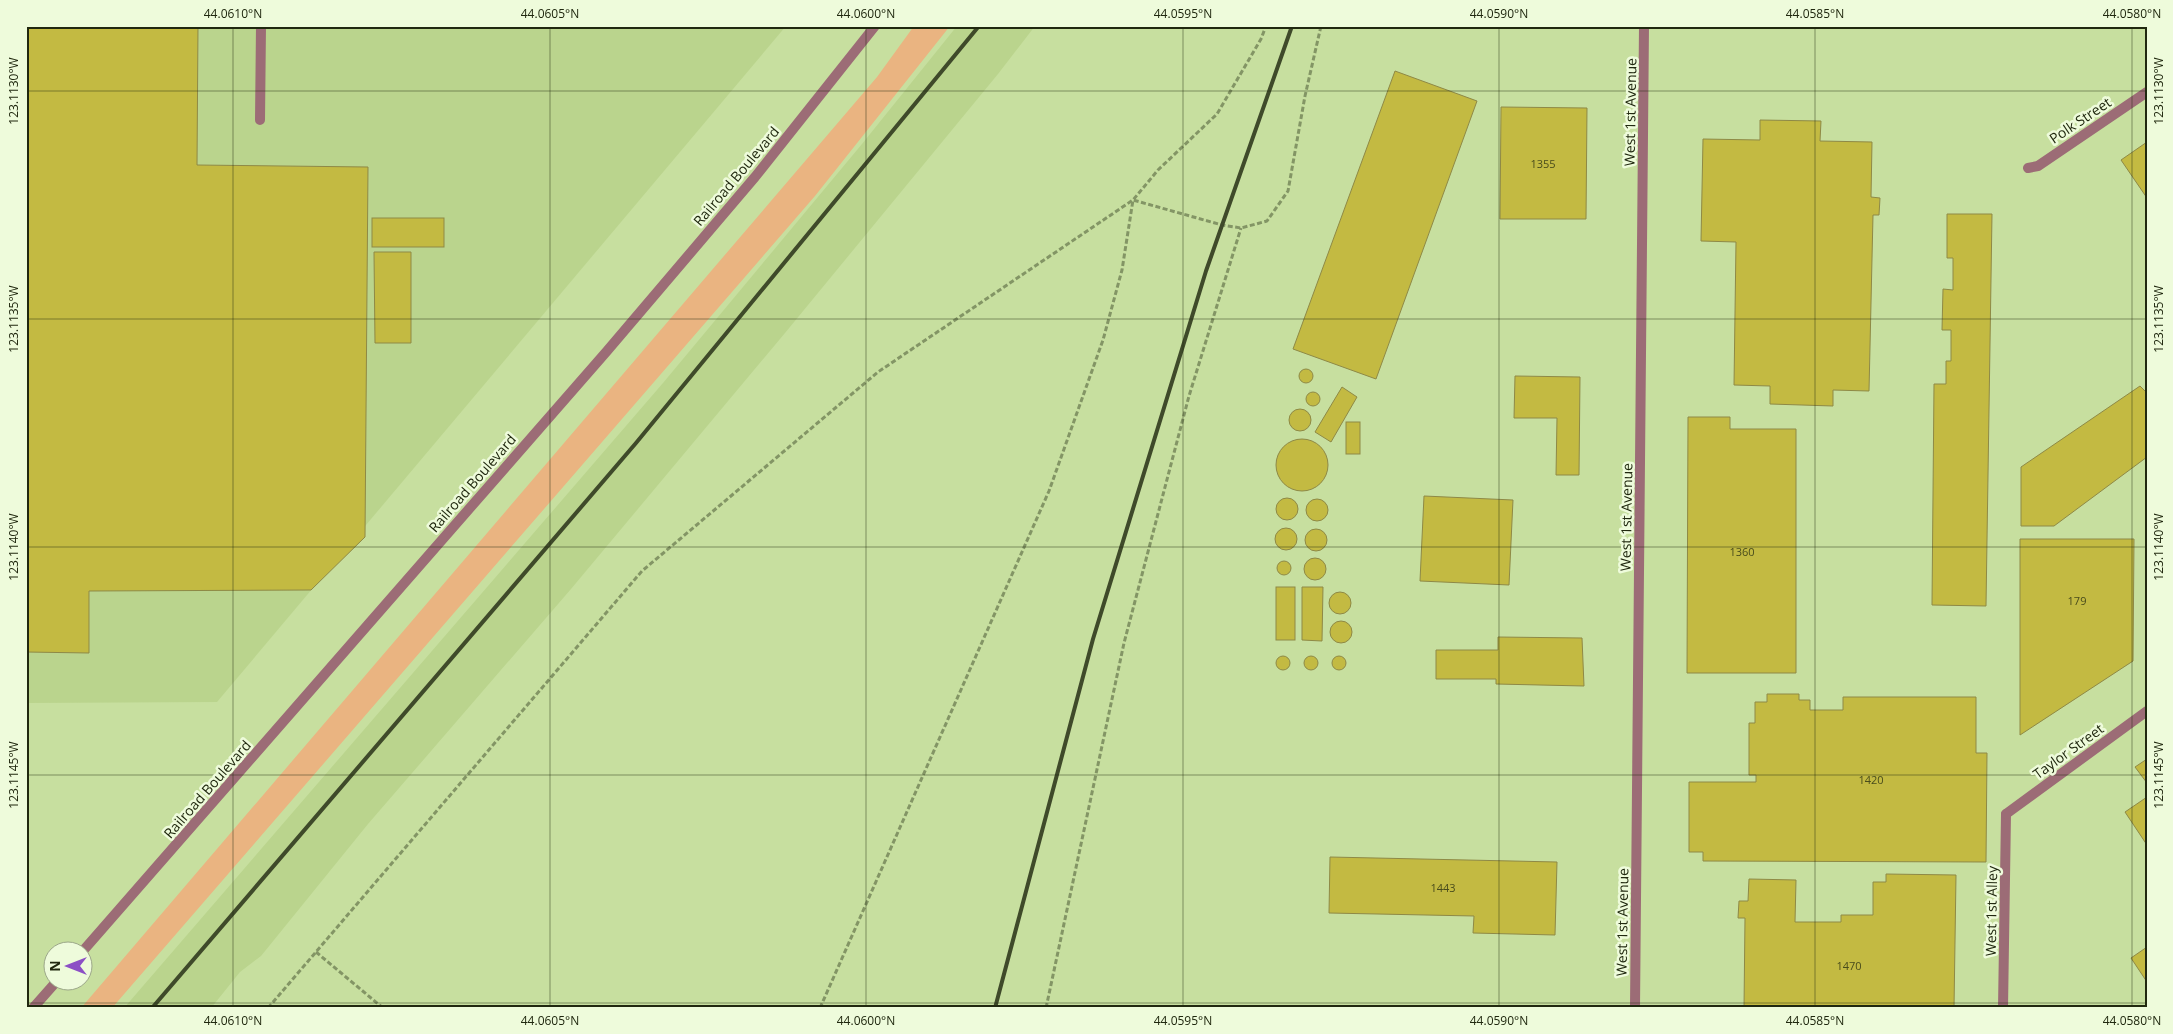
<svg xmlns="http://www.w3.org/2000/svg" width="2173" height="1034" viewBox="0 0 2173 1034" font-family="'Open Sans',sans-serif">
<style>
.built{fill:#bad48d}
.green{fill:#eab481}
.building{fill:#c3ba42;stroke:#8e8946}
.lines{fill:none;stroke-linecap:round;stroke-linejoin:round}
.path{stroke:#839565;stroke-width:3;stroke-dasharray:5 2.5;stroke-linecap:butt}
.service{stroke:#9c6c76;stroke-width:10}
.minor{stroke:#9c6c76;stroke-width:10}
.tertiary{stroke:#9c6c76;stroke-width:10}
.rail{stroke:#3f4a2a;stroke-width:4}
.ticks{fill:none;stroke:#20280f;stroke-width:1;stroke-opacity:0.45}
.labels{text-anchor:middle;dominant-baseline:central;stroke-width:5;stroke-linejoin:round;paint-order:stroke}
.number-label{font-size:11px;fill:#494c1c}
.street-label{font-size:14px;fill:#20280f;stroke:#eefbdb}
.neatline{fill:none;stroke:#20280f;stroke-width:2}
.ticks-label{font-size:12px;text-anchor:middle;fill:#20280f}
</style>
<rect width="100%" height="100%" fill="#c7df9f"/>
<g class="built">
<path d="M26,26H786L217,702L26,703Z"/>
<path d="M957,26H1035L998,74L785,333L571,589L368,824L261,956L240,972L211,1008H124L663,383L862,144Z"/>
</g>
<path class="green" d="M914,26H950L815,196L112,1008H81L877,77Z"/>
<g class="building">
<path d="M26,26H198L197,165L368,167L365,537L311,590L89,591V653L26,652Z"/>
<path d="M1395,71L1477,101L1376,379L1293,349Z"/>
<path d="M1501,107L1587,108L1586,219H1500Z"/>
<path d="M1760,120L1821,121L1820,141L1872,142L1871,197L1880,198L1879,215H1873L1869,391L1833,390V406L1770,404V386L1734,385L1736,242L1701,241L1703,139L1760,140Z"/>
<path d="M2147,142V198L2121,160Z"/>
<path d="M1947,214H1992L1986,606L1932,605L1934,384H1946V361H1951V330H1942L1943,289L1953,290V258H1947Z"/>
<rect x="372" y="218" width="72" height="29"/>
<path d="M374,252H411V343H375Z"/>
<circle cx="1306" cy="376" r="7"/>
<path d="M1515,376L1580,377L1579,475H1556L1557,418H1514Z"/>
<path d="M2140,386L2147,393V457L2054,526H2021V467Z"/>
<path d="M1342,387L1357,397L1331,442L1315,432Z"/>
<circle cx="1313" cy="399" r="7"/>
<circle cx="1300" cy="420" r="11"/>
<path d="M1688,417H1730V429H1796V673H1687Z"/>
<rect x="1346" y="422" width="14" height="32"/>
<circle cx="1302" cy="465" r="26"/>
<path d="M1424,496L1513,500L1509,585L1420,581Z"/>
<circle cx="1287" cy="509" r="11"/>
<circle cx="1317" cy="510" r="11"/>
<circle cx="1286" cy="539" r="11"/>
<circle cx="1316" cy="540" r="11"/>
<path d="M2020,539H2134L2133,661L2020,735Z"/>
<circle cx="1315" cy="569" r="11"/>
<circle cx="1284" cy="568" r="7"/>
<rect x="1276" y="587" width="19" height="53"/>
<path d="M1302,587H1323L1322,641L1302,640Z"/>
<circle cx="1340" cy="603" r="11"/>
<circle cx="1341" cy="632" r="11"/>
<path d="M1498,637L1582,638L1584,686L1496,684V679H1436V650H1498Z"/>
<circle cx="1339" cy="663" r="7"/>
<circle cx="1283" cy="663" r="7"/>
<circle cx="1311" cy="663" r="7"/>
<path d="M1767,694H1799V700H1810V710H1843V697H1976V753H1987L1986,862L1703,861V852H1689V782H1756V775H1749V723H1755V702H1767Z"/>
<path d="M2147,759V783L2135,767Z"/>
<path d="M2147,797V845L2125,812Z"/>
<path d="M1330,857L1557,862L1555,935L1473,933L1474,916L1329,913Z"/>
<path d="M1886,874L1956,875L1954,1008H1744L1745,918H1738L1739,901H1748L1749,879L1796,880L1795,922H1841V915H1873V882H1886Z"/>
<path d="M2147,947V982L2131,958Z"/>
</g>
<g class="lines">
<g class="path">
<path d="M316,952L383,1008"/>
<path d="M268,1008L642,571L878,372L1133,200L1158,170L1217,114L1261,39L1266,26"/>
<path d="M820,1008L1049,491L1103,340L1122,270L1133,200L1222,225L1241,228L1267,221L1288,191L1305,96L1321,26"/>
<path d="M1046,1008L1124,643L1189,396L1241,228"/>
</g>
<g class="service">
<path d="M260,120L261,26"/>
<path d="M2003,1008L2006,814"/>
</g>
<g class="minor">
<path d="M2028,168L2038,166L2147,92"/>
<path d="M2006,814L2147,711"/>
<path d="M1635,1008L1644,26"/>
</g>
<g class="tertiary">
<path d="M82,952L607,351L755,177L875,26"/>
<path d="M33,1008L56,982"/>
</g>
<g class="rail">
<path d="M152,1008L636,443L979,26"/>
<path d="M995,1008L1093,639L1206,271L1292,26"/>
</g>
</g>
<path class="ticks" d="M233,26V1008M550,26V1008M866,26V1008M1183,26V1008M1499,26V1008M1815,26V1008M2132,26V1008M26,91H2147M26,319H2147M26,547H2147M26,775H2147M26,1003H2147"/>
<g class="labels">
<g class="number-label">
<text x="1543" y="163">1355</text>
<text x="1742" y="551">1360</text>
<text x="2077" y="600">179</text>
<text x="1871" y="779">1420</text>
<text x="1443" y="887">1443</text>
<text x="1849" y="965">1470</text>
</g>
<g class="street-label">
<text transform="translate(1630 112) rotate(-89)">West 1st Avenue</text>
<text transform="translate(2080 120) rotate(-34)">Polk Street</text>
<text transform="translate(736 176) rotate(-50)">Railroad Boulevard</text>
<text transform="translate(472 483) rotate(-49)">Railroad Boulevard</text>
<text transform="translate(1626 517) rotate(-89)">West 1st Avenue</text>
<text transform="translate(2068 751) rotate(-36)">Taylor Street</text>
<text transform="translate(207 789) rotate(-49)">Railroad Boulevard</text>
<text transform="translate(1991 911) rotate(-89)">West 1st Alley</text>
<text transform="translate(1622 922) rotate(-89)">West 1st Avenue</text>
</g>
</g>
<rect width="2173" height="1034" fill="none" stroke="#eefbdb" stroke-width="55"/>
<g transform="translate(68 966) rotate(270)"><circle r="24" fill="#eefbdb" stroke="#9ca789"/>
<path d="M0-4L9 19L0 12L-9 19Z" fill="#8c4fc5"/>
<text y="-8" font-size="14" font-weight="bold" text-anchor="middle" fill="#20280f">N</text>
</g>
<rect x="28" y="28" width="2118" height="978" class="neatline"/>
<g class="ticks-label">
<text x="233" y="18">44.0610°N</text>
<text x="550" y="18">44.0605°N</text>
<text x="866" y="18">44.0600°N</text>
<text x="1183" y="18">44.0595°N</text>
<text x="1499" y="18">44.0590°N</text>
<text x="1815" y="18">44.0585°N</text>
<text x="2132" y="18">44.0580°N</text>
<text transform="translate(2159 91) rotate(-90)" y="4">123.1130°W</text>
<text transform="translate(14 91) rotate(-90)" y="4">123.1130°W</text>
<text transform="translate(2159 319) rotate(-90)" y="4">123.1135°W</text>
<text transform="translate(14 319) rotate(-90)" y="4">123.1135°W</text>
<text transform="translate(2159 547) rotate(-90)" y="4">123.1140°W</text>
<text transform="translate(14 547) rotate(-90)" y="4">123.1140°W</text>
<text transform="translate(2159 775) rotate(-90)" y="4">123.1145°W</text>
<text transform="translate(14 775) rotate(-90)" y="4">123.1145°W</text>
<text x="233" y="1025">44.0610°N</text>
<text x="550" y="1025">44.0605°N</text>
<text x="866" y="1025">44.0600°N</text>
<text x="1183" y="1025">44.0595°N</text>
<text x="1499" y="1025">44.0590°N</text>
<text x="1815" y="1025">44.0585°N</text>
<text x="2132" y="1025">44.0580°N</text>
</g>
</svg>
